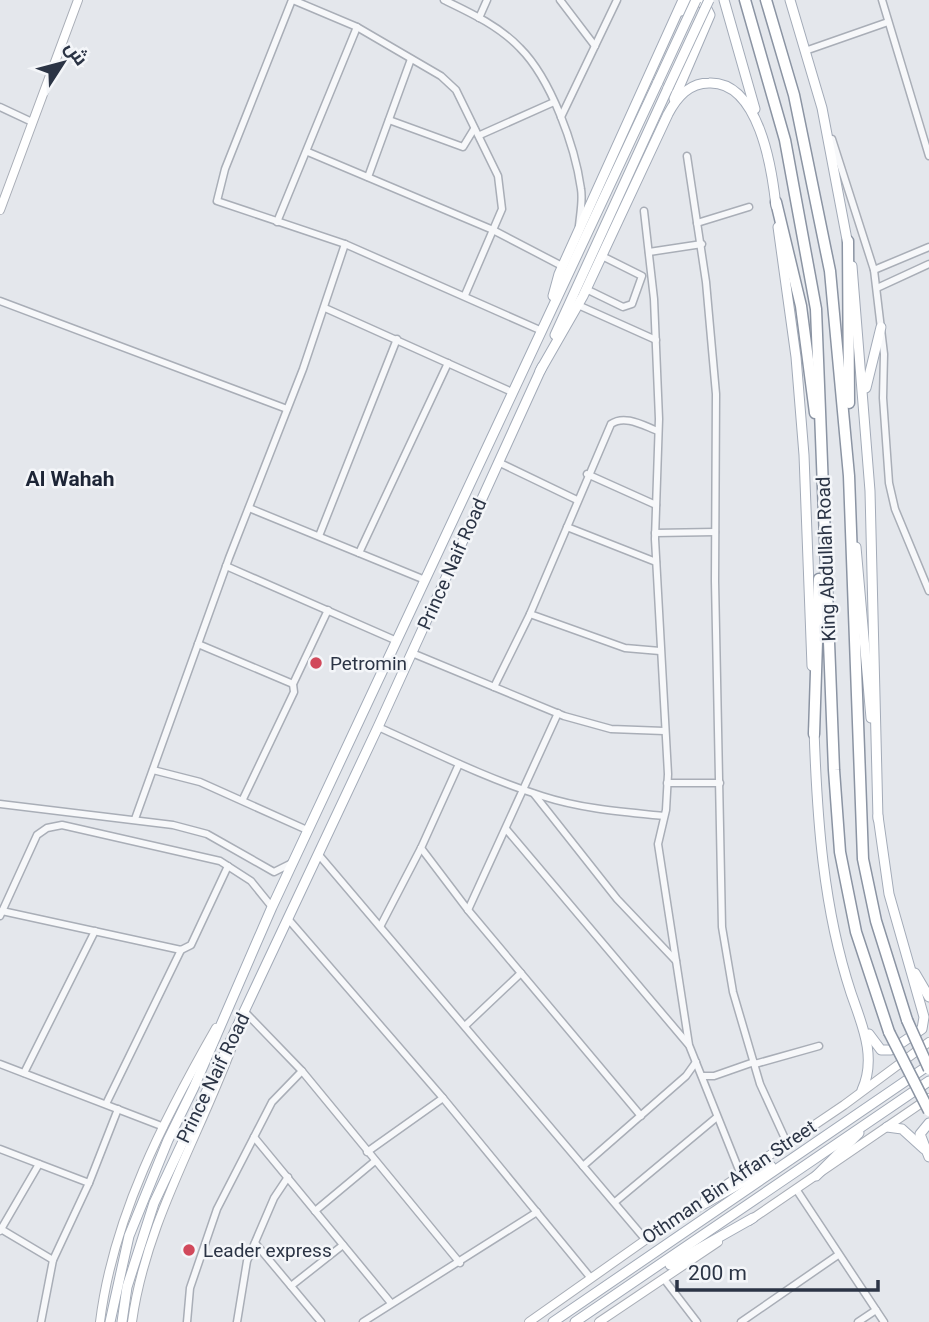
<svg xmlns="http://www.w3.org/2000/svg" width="929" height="1322" viewBox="0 0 929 1322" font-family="Roboto,Cairo,sans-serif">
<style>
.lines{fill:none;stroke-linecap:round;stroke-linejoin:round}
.street-casing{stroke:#a9aeb7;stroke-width:9}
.secondary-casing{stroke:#a9aeb7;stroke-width:10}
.primary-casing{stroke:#a3abb8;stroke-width:11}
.highway-casing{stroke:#8b94a3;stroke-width:13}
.street{stroke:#f7f8fa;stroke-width:6}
.secondary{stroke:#fff;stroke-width:8}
.primary{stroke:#fff;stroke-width:9}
.highway{stroke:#fff;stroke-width:10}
.primary-bridge-casing{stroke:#a3abb8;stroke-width:11;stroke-linecap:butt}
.highway-bridge-casing{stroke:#8b94a3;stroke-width:13;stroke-linecap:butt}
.primary-bridge{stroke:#fff;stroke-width:9}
.highway-bridge{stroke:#fff;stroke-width:10}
.poi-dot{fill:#d1495b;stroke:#f4f6f9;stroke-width:2.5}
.labels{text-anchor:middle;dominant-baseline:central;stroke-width:5;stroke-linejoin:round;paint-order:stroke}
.street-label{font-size:19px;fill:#2b3445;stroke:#f4f6f9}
.poi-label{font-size:19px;fill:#2b3445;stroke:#f4f6f9;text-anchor:start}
.neighbourhood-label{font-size:21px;font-weight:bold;fill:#1d2536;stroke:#f4f6f9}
</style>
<rect width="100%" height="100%" fill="#e4e7ec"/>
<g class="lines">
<g class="street-casing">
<g id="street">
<path d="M292,0L225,169L217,201L345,244L542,331"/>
<path d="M293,0L357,27L441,76L456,90L498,176L502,209L465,295"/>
<path d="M444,0C471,13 499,26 520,48C551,79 575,146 581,189C583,201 580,214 579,226"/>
<path d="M560,0L595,46"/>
<path d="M882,0L929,156"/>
<path d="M479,18L487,0"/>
<path d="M805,51L888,22"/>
<path d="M0,107L32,122"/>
<path d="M561,117L617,0"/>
<path d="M389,120L463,147L474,129"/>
<path d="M480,135L554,102"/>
<path d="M832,139L874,270L929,247"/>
<path d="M308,152L493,230L562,266"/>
<path d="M687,156L706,282L716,394L715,581L722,927L733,992L760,1084L787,1143"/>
<path d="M368,177L411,59"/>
<path d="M644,211L654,299L659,419L655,539L668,774L666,810L658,844L689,1045L741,1175"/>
<path d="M277,222L357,27"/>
<path d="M697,223L749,207"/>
<path d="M649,252L702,244"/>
<path d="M874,270L884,354L883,398L889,483L895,509L929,591"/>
<path d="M877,288L929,264"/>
<path d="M586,289L623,307L632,304L642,276L602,256"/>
<path d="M0,301L287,409"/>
<path d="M578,305L656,340"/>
<path d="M325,308L512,392"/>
<path d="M498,462L577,500"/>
<path d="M587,474L656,505"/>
<path d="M249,508L425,580"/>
<path d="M567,527L656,562"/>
<path d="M655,533L715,532"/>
<path d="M319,536L397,339"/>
<path d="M359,553L448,363"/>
<path d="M226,566L397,641"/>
<path d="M530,614L625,648L660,651"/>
<path d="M198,644L293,684"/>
<path d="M412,653L564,716L611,729L664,731"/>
<path d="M494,687L530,614L611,424C625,414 644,426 658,431"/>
<path d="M378,727C432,751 485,778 542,796C582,809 623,812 664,816"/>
<path d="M153,770L200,782L307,830"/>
<path d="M667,783H720"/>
<path d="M534,794L617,899L676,961"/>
<path d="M243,799L294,692L293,684L328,610"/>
<path d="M0,804L173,825L207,834L274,872L292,863"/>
<path d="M135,819L229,558L303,369L345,244"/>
<path d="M506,829L688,1044"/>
<path d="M421,848L468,910L641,1116"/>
<path d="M319,855L645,1239"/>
<path d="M468,910L558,713"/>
<path d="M2,911L181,950L191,945L228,866"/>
<path d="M0,916L37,835L47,828L62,825L220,861L251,881L272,907"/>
<path d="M289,920L443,1098L590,1277"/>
<path d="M381,925L421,848L459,764"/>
<path d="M245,1012L302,1071L460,1263"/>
<path d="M466,1025L521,973"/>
<path d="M0,1064L164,1127"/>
<path d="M755,1064L819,1046"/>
<path d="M24,1073L95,931"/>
<path d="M702,1076H714L754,1062"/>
<path d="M106,1104L181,950"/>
<path d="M254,1137L391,1303"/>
<path d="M0,1149L89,1183"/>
<path d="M367,1152L443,1098"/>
<path d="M583,1166L686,1076L696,1062"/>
<path d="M796,1189L884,1322"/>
<path d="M615,1202L717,1117"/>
<path d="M315,1211L375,1161"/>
<path d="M1,1229L53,1260"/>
<path d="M0,1231L39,1164"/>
<path d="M255,1243L321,1322"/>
<path d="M664,1279L697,1322"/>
<path d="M291,1286L343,1245"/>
<path d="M41,1322L53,1260L89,1183L118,1109"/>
<path d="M187,1322L190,1288L217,1209L272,1102L302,1071"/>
<path d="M237,1322L247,1261L274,1198L288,1177"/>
<path d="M363,1322L537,1212"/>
<path d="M741,1322L838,1255"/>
<path d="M858,1322L876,1310"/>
</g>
</g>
<g class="secondary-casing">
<g id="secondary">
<path d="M0,210L78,0"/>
<path d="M705,1199L844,1105L929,1042"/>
<path d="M749,1221L929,1098"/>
<path d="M100,1322C113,1217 164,1119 216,1028"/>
<path d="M132,1322C146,1220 202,1132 236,1036"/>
<path d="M529,1322L668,1224"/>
<path d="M599,1322L718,1242"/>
</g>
</g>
<g class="primary-casing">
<g id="primary">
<path d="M724,0L755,109"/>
<path d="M790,0L822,108L848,245"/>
<path d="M674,99L710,15L705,5L697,0L687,3L681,11"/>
<path d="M778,227L796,357L804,455L812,666"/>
<path d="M852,266L870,491L878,819"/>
<path d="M553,296L559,274L683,0"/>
<path d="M555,335L668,88"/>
<path d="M540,371L583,296L668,114C677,97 689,83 709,83C759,81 772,169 776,206"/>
<path d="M866,388L881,327"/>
<path d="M856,547L871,718"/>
<path d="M814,729C817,818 823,908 851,993C862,1025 877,1057 862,1090"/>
<path d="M915,973L929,997"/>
<path d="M869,1034L881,1050H891L922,1029L924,1017L889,894L878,816"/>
<path d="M929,1123L920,1134L929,1157"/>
<path d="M887,1127L902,1129L924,1149"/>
<path d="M816,1176L859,1133"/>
<path d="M665,1226L771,1166"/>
<path d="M670,1265L753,1218"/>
<path d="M110,1322L129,1236L168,1140L194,1087L272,907L658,82"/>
<path d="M122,1322L127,1287L154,1203L378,727L542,367"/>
<path d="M553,1322L929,1065"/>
<path d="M575,1322L929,1081"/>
</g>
</g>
<g class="highway-casing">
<g id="highway">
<path d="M745,0L785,140L816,309L834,770L840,852L856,932L889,1032"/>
<path d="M766,0L794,95L830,271L849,476L863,859L876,921L907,1020"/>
<path d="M776,202L801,306L815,413"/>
<path d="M848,241L849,403"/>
<path d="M814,734L819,579"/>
</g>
</g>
<use href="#street" class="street"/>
<use href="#secondary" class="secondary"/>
<use href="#primary" class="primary"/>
<use href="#highway" class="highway"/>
<g class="primary-bridge-casing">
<g id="primary-bridge">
<path d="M658,82L696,0"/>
<path d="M668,88L709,0"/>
</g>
</g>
<g class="highway-bridge-casing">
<g id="highway-bridge">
<path d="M907,1020L929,1069"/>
<path d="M889,1032L929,1111"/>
</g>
</g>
<use href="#primary-bridge" class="primary-bridge"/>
<use href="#highway-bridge" class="highway-bridge"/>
</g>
<g class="poi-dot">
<circle cx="316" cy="663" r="7"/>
<circle cx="189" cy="1250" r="7"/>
</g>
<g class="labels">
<g class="street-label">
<text transform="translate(826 559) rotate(-92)">King Abdullah Road</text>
<text transform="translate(452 564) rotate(-66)">Prince Naif Road</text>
<text transform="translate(213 1078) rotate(-64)">Prince Naif Road</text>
<text transform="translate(729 1182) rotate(-34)">Othman Bin Affan Street</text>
</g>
<g class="poi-label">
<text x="330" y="663">Petromin</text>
<text x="203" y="1250">Leader express</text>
</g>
<g class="neighbourhood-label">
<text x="70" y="479">Al Wahah</text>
</g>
</g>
<g transform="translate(63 63) rotate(54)" stroke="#f4f6f9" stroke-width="5" paint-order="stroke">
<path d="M0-5L12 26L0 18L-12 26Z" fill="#2b3445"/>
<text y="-10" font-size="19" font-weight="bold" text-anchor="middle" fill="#2b3445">ش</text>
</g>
<path d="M677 1280v10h201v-10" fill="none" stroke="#2b3445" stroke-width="3.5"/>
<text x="688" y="1280" font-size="21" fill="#2b3445" stroke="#f4f6f9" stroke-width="5" paint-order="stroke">200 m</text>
</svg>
